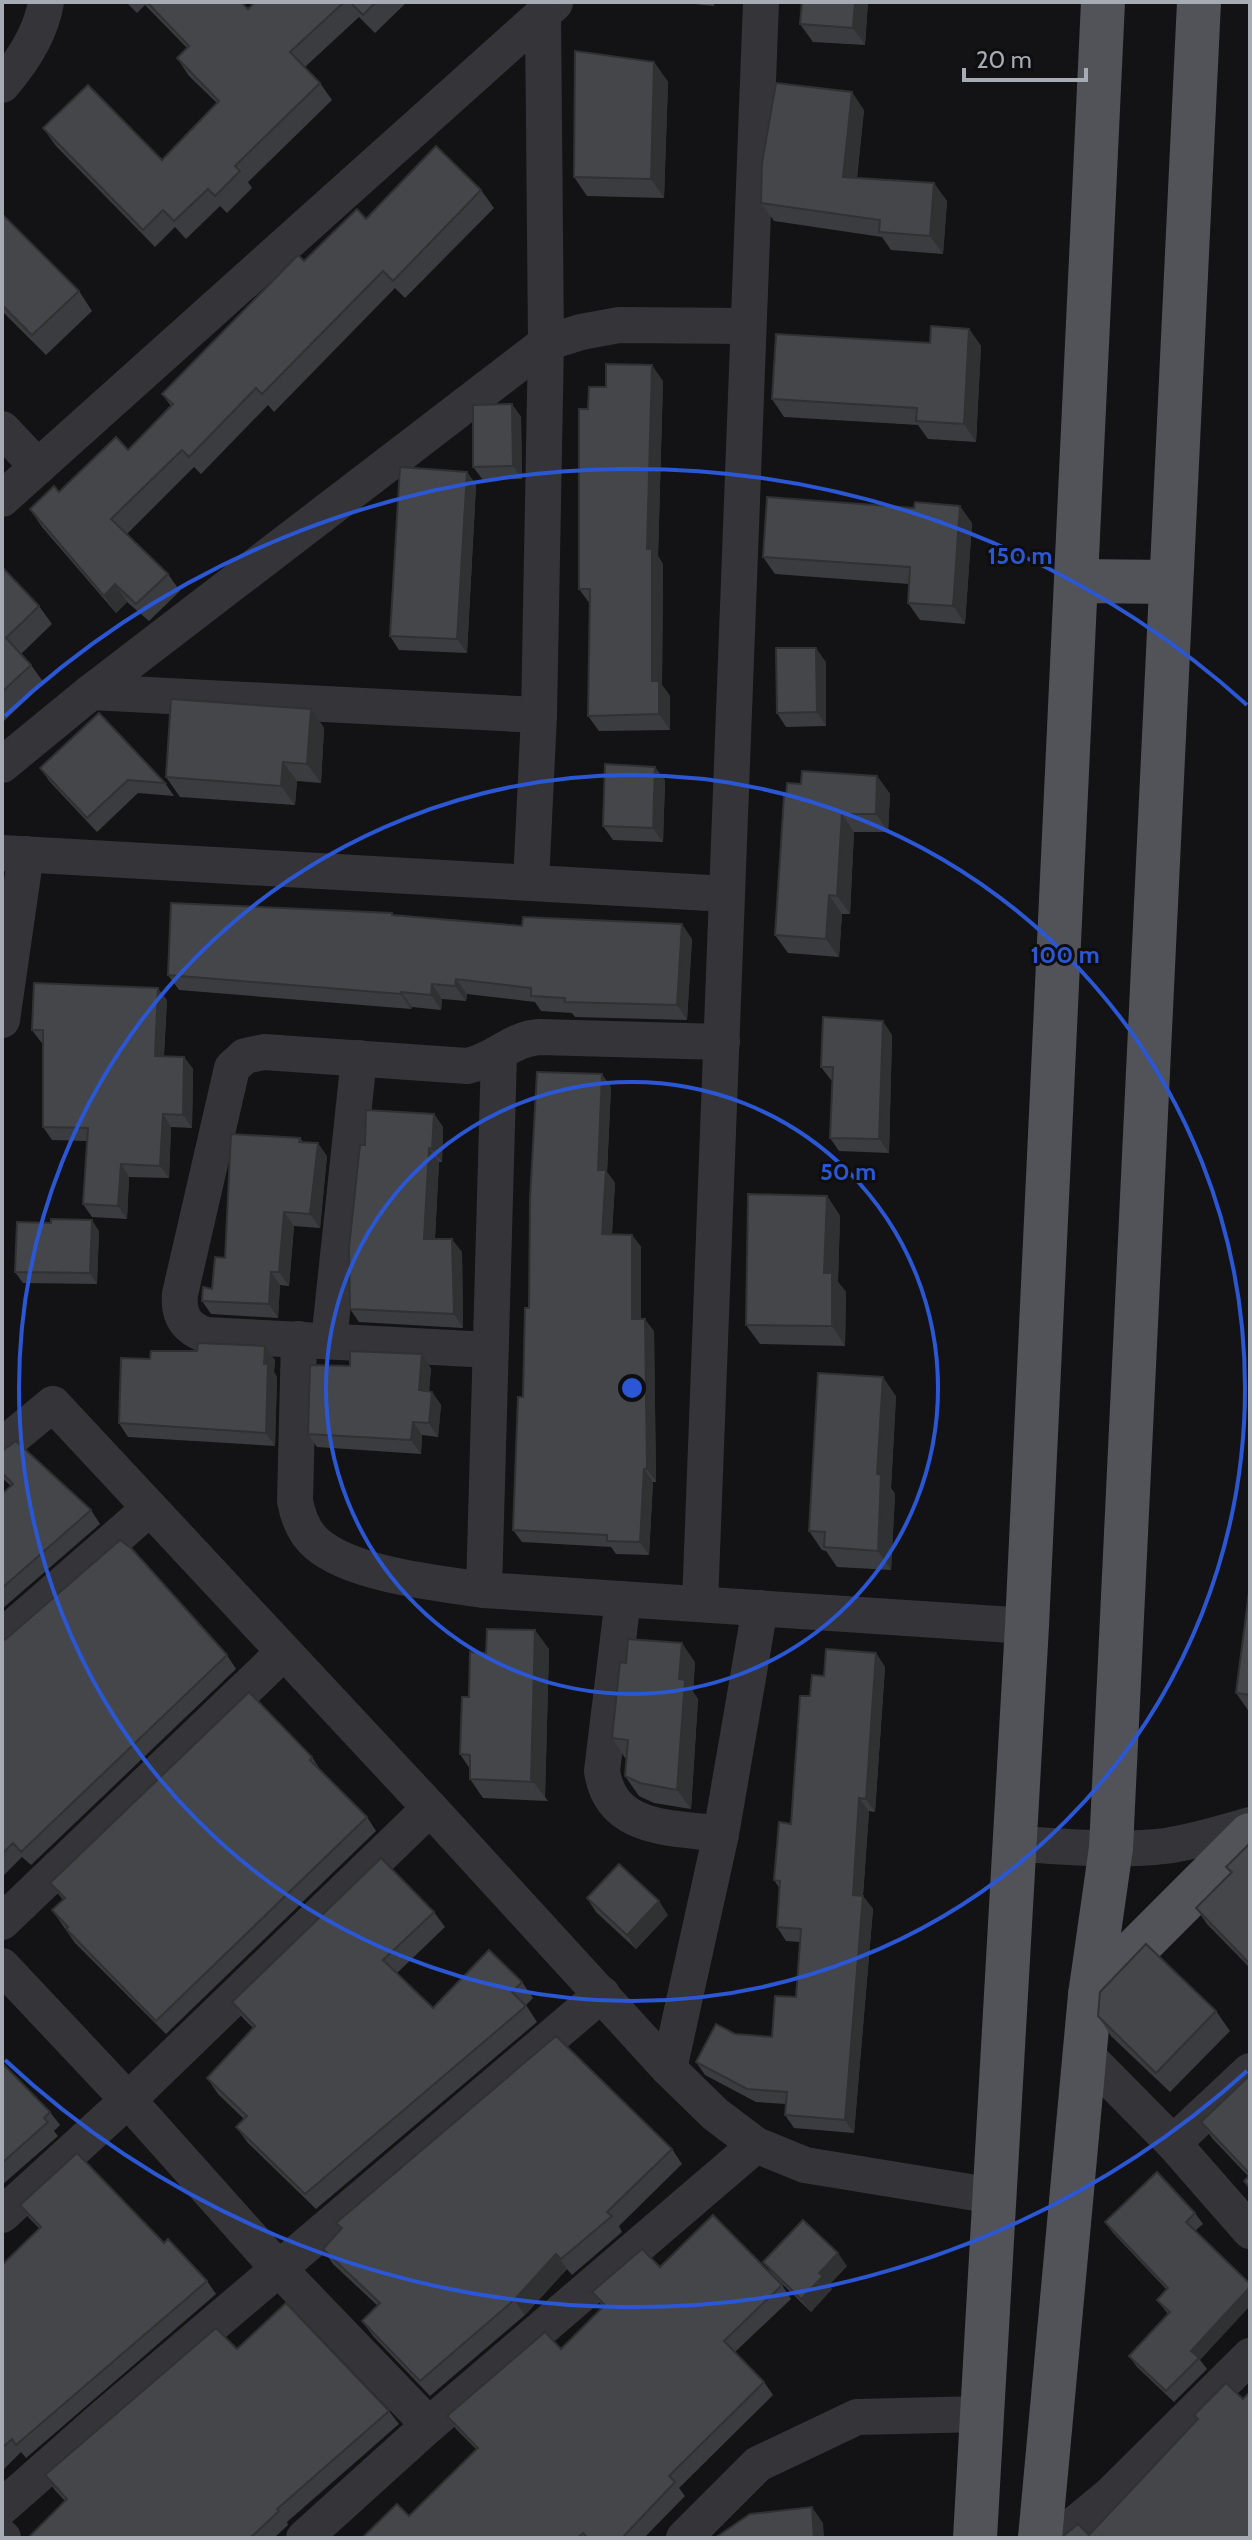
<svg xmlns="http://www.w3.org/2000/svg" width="1252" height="2540" viewBox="0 0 1252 2540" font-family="Cabin,sans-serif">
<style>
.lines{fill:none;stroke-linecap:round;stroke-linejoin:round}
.minor{stroke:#353539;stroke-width:36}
.primary{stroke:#515358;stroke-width:44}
.wall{fill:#3b3c3f}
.shaded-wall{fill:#303133}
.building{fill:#454649;stroke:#303133;stroke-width:2}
.ring{fill:none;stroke:#2b57d4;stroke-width:4}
.centre{fill:#2b57d4;stroke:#0e0e10;stroke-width:4}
.ring-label{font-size:24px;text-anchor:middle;font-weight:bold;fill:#2b57d4;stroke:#0e0e10;stroke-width:6;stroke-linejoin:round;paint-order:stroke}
</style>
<rect width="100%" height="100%" fill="#131315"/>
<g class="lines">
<g class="minor">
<path d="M2,85C22,62 41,33 46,2"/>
<path d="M2,429L38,467"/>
<path d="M2,499L555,3"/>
<path d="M91,692L539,715"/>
<path d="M2,765L91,692L546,343L581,332L619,325L748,326"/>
<path d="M2,853L727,894"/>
<path d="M531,883L539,715L546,343L543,14"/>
<path d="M2,1020L26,854"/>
<path d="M299,1339L295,1501C298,1517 304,1533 317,1544C353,1575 438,1583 484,1590L1027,1626"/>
<path d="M329,1341L359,1058"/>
<path d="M490,1350L206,1335C186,1328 178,1316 180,1294L232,1068L245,1056L264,1052L467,1066C494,1061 511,1039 539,1037L722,1042"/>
<path d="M2,1446L53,1404L430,1808L669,2069L715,2114L756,2145L805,2165L994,2196"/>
<path d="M484,1590L499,1054"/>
<path d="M623,1599L602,1771C611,1832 673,1827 721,1834"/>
<path d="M700,1604L761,2"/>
<path d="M2,1637L150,1508"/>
<path d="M1014,1844C1064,1846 1115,1852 1165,1846C1194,1842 1222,1833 1250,1825"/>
<path d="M2,1922L284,1652"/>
<path d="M2,1966L128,2100L278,2268L429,2425"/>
<path d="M1085,2054L1173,2143"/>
<path d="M669,2069L721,1834L760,1608"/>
<path d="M1250,2071L1173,2143L1250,2231"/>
<path d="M2,2215L128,2100L430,1808"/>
<path d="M2,2507L104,2417L602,1994"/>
<path d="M2,2537L3,2538"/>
<path d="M304,2538L429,2425L756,2145"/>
<path d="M684,2538L758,2464L857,2417L982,2414"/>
<path d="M1058,2538L1109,2496L1250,2356"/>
</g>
<g class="primary">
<path d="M1077,581L1170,582"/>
<path d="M1090,1995L1250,1835"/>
<path d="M975,2538L1027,1626L1103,2"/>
<path d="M1040,2538L1090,1995L1111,1848L1199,2"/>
</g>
</g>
<g class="wall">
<path d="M126,2H241L248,9L255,2H407L375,33L359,17L305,67L320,83L332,100L248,182L252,188L227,213L220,206L186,239L175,227L155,247L56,146L43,128L162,160L217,103L189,76L177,58L187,48L145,5L137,13Z"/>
<path d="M675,2H714V6Z"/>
<path d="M802,2H868L865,45L813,42L800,24Z"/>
<path d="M654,62L668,82L664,198L587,196L574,177Z"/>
<path d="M864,110L857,178L947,201L943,254L891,250L882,237L774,221L761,203Z"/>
<path d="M481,190L494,208L405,298L395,288L274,412L268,405L201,474L194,467L127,534L168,574L180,591L149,621L127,602L116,613L42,527L30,509L128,450L171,406L162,394L304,261L366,219Z"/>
<path d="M2,214L79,291L92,311L46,355L2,311Z"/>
<path d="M969,329L981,346L976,442L928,439L918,425L784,417L772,399Z"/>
<path d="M663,381L658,556L663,564L662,685L670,696V730L599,731L588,716L590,604L579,589L588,409L606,387Z"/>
<path d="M512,404L521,417L522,479L483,480L473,467Z"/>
<path d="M467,472L476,485L467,653L399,650L390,636Z"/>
<path d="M972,523L965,624L920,620L908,603L909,584L775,574L763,557Z"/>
<path d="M2,567L39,606L52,624L21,654L31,665L44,683L4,721L2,719Z"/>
<path d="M826,662V726L786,727L777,713Z"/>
<path d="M311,709L324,728L321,783L297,781L295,805L180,797L166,777Z"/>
<path d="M40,768L165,783L174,796L138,793L97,832L50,782Z"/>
<path d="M877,776L890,794L888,832H854L850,914H842L839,957L788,953L775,935L786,796L801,784Z"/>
<path d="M665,780L663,842L613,840L603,826Z"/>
<path d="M394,915L692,939L687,1020L575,1017L572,1013L541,1011L535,1002L467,994L466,1001L442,999L441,1010L412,1007L411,1009L179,990L168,975Z"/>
<path d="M167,1000L164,1056L184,1057L193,1069L192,1128L171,1127L169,1178L129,1177L127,1219L92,1217L83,1204L88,1141L52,1140L43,1127V1043L41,1042L32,1030Z"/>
<path d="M892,1035L889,1153L839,1151L830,1138L832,1080H831L821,1067Z"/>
<path d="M611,1087L607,1172L615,1183L612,1234L632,1235L641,1247V1319L654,1331L656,1482H653L649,1555L616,1554L611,1547L522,1542L513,1530L529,1308Z"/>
<path d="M434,1114L443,1127L442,1162H439L435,1239L462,1252L463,1328L359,1322L350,1309L365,1145Z"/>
<path d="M300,1138L303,1142L327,1156L320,1228L294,1226L289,1286L280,1285L278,1318L211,1314L202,1301L212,1289L225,1258Z"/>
<path d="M827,1196L840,1216L838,1282L846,1292L845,1346L760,1344L746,1325Z"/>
<path d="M99,1231L97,1284L23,1283L15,1272Z"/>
<path d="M150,1359L275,1360L274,1372L277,1377L275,1446L128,1437L119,1423Z"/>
<path d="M431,1368L429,1392H432L441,1405L438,1437L422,1435L421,1454L317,1447L308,1434Z"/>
<path d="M896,1396L891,1488L895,1494L891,1570L837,1567L826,1551L822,1550L809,1531Z"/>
<path d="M2,1451L91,1510L100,1524L2,1609V1494L11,1486L2,1478Z"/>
<path d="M1250,1584V1713L1236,1693Z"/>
<path d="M2,1641L227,1655L236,1669L31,1865L22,1857L2,1877Z"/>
<path d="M549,1649L545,1797L548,1801L483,1798L470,1779V1769L460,1754L469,1697L486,1653Z"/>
<path d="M876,1653L885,1667L875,1812L869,1811L863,1896L873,1909L854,2133L794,2128L785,2115L786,2104L756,2102L705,2075L696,2062L735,2034L772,2037L796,1997L800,1942L786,1941L777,1927L780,1889L774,1880L791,1824L810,1696Z"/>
<path d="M695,1662L693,1692L698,1699L691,1809L654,1803L639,1796L625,1776L627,1758H625L612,1738Z"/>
<path d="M312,1757L321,1771L367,1817L376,1831L166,2034L75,1943L52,1910L63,1900L50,1883Z"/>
<path d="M1250,1843V1968L1207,1924L1196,1908L1230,1873L1226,1867Z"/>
<path d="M587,1898L668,1915L636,1949L596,1912Z"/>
<path d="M434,1912L445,1927L397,1973L433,2008L522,1982L533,1998L526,2005L537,2022L316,2209L248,2143L236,2127L244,2119L218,2094L207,2078L253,2028L243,2018L232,2002Z"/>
<path d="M1216,2011L1230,2031L1170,2092L1111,2036L1098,2016Z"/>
<path d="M2,2063L50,2112L60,2125L54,2131L58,2136L2,2185Z"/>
<path d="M1250,2075V2190L1244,2181L1248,2176L1212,2138L1201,2122Z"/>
<path d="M672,2149L682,2164L619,2226L622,2232L572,2275L567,2269L525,2315L430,2396L373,2336L362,2321L378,2306L333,2264L323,2249L341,2229L336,2223Z"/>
<path d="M20,2205L164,2243L207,2281L216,2294L26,2458L21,2452L2,2471V2265L40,2229L29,2218Z"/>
<path d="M1195,2213L1203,2224L1195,2231L1200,2360L1207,2369L1174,2402L1137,2367L1129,2356L1168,2314L1157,2300L1167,2290L1113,2233L1105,2222Z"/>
<path d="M763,2262L847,2266L829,2285L832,2289L811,2312L773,2275Z"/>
<path d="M660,2267L782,2285L791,2299L735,2352L764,2382L773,2395L679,2488L685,2496L644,2538H362L409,2516L476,2449L456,2429L447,2416L561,2349L603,2307L592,2292Z"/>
<path d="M237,2349L389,2411L399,2424L287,2522L288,2525L274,2538H28L65,2501L54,2489L45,2475Z"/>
</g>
<g class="shaded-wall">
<path d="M855,2H868L865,45L853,28Z"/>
<path d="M654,62L668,82L664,198L651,179Z"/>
<path d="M852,92L864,110L855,195L843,177Z"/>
<path d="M934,183L947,201L943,254L930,236Z"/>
<path d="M969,329L981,346L976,442L964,424Z"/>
<path d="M652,365L663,381L658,556L663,564L662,685L670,696V730L659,714L652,681L647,549Z"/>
<path d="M512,404L521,417L522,479L513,466Z"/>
<path d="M467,472L476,485L467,653L457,639Z"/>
<path d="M960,506L972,523L965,624L953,606Z"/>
<path d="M115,584L127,602L116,613L104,596Z"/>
<path d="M816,648L826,662V726L817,712Z"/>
<path d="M311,709L324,728L321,783L307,764Z"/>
<path d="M283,762L297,781L295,805L281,786Z"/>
<path d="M655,767L665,780L663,842L653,828Z"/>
<path d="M877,776L890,794L888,832L876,814Z"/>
<path d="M842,814L854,832L850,914L837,896Z"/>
<path d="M829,895L842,914L839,957L826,939Z"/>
<path d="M682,924L692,939L687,1020L677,1005Z"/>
<path d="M456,979L467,994L466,1001L455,986Z"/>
<path d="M432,984L442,999L441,1010L431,995Z"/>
<path d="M158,988L167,1000L163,1068L155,1056Z"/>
<path d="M401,992L412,1007L411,1009L401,994Z"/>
<path d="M883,1021L892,1035L889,1153L879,1139Z"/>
<path d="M184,1057L193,1069L192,1128L183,1115Z"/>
<path d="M602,1074L611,1087L607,1172L615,1183L611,1247L602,1234L598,1170Z"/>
<path d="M163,1114L171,1127L169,1178L160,1166Z"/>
<path d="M434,1114L443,1127L442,1162L432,1149Z"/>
<path d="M318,1143L327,1156L320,1228L310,1214Z"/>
<path d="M429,1148L439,1162L434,1253L424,1239Z"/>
<path d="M121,1164L129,1177L127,1219L118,1206Z"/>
<path d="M827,1196L840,1216L838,1282L846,1292L845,1346L832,1326L824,1273Z"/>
<path d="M284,1212L294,1226L289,1286L279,1272Z"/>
<path d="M92,1220L99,1231L97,1284L90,1273Z"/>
<path d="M632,1235L641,1247V1332L632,1319Z"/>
<path d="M452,1239L462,1252L463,1328L454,1314Z"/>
<path d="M271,1272L280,1285L278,1318L269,1304Z"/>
<path d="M645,1319L654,1331L656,1482L647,1469Z"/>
<path d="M265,1346L275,1360L274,1372L277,1377L275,1446L266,1433L264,1364Z"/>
<path d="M422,1354L431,1368L428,1404L419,1390Z"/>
<path d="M883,1377L896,1396L891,1488L895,1494L891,1570L878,1551L877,1474Z"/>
<path d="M432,1392L441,1405L438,1437L429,1423Z"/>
<path d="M413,1422L422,1435L421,1454L411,1440Z"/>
<path d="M644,1469L653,1482L649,1555L640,1542Z"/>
<path d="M535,1630L549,1649L545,1797L531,1779Z"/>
<path d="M682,1643L695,1662L693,1692L698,1699L691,1809L677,1790L679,1679Z"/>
<path d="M876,1653L885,1667L875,1812L866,1799Z"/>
<path d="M859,1798L869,1811L862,1908L853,1895Z"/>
<path d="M863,1896L873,1909L854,2133L845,2120Z"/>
<path d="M659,1901L668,1915L636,1949L627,1935Z"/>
<path d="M838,2253L847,2266L829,2285L832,2289L811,2312L801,2299L819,2273Z"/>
<path d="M556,2254L567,2269L525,2315L514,2300Z"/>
<path d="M1250,2287V2306L1200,2360L1191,2351Z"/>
<path d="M812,2507L823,2523L824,2538H814Z"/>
</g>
<g class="building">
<path d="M147,2H241L248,9L255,2H344L290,52L320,83L235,166L240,171L215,196L208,189L174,221L163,210L143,230L43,128L88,85L162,160L219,101L177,58L189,46Z"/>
<path d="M350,2H376L363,15Z"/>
<path d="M802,2H855L853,28L800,24Z"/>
<path d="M575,51L654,62L651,179L574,177Z"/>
<path d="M776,83L852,92L843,177L934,183L930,236L879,232L880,220L761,203L762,163Z"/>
<path d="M436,146L481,190L393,281L383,271L262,394L256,388L189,457L182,450L111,519L168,574L136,604L115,584L104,596L30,509L54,486L59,492L116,437L128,450L173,404L162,394L298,255L304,261L357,209L366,219Z"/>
<path d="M2,214L79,291L32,335L2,305Z"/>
<path d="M931,326L969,329L964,424L916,421L917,408L772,399L776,334L930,343Z"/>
<path d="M606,364L652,365L647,549H652V681H659V714L588,716L590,589H579V409H588L589,387H606Z"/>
<path d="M512,404L513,466L473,467V405Z"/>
<path d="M400,467L467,472L457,639L390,636Z"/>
<path d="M767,497L914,508L915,502L960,506L953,606L908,603L910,567L763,557Z"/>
<path d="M2,567L39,606L6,638L31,665L2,692Z"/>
<path d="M776,648H816L817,712L777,713Z"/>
<path d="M171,699L311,709L307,764L283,762L281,786L166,777Z"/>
<path d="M99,713L165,783L128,780L87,818L40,768Z"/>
<path d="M605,764L655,767L653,828L603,826Z"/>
<path d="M802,771L877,776L876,814H842L837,896L829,895L826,939L775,935L784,796H786L787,783L801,784Z"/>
<path d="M171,903L392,913V915L522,926L523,917L682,924L677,1005L565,1002V998L531,996V988L456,979L455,986L432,984L431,995L401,992V994L168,975Z"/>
<path d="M34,983L158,988L155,1056L184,1057L183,1115L163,1114L160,1166L121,1164L118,1206L83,1204L88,1128L43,1127V1030H32Z"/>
<path d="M823,1017L883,1021L879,1139L830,1138L833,1067H821Z"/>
<path d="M537,1072L602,1074L598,1170H606L602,1234L632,1235V1319H645L647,1469H644L640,1542L607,1541V1535L513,1530L518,1397H523L525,1308H529L530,1199Z"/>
<path d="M366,1110L434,1114L432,1149L429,1148L424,1239H452L454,1314L350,1309L349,1248L360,1145H365Z"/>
<path d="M231,1134L300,1138L299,1142L318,1143L310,1214L284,1212L279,1272H271L269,1304L202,1301L203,1287L212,1289L215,1257L225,1258Z"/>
<path d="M748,1194L827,1196L824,1273H832V1326L746,1325Z"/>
<path d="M51,1219L92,1220L90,1273L15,1272L17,1222L51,1223Z"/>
<path d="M198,1343L265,1346L264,1364H268L266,1433L119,1423L121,1358L150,1359L151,1351H197Z"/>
<path d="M350,1351L422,1354L419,1390L432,1392L429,1423L413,1422L411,1440L308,1434L310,1365L350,1366Z"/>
<path d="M818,1373L883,1377L877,1474L881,1475L878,1551L824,1547L825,1532L809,1531Z"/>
<path d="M16,1441L91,1510L2,1588V1494L13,1484L2,1473V1451Z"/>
<path d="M120,1540L132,1549L227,1655L21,1852L13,1843L2,1854V1641L6,1639Z"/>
<path d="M1250,1584V1695L1236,1693Z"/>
<path d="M487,1629L535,1630L531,1779L534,1782L470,1779V1755L460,1754L462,1697H469L470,1652L486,1653Z"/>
<path d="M628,1639L682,1643L679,1679L685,1680L677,1790L640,1783L625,1776L628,1740L612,1738L620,1662L626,1663Z"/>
<path d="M826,1649L876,1653L866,1799L859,1798L853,1895L863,1896L845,2120L785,2115L787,2092L747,2089L696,2062L716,2024L735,2034L772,2037L775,1996L796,1997L801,1929L777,1927L780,1881L774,1880L779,1822L791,1824L800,1696H810L812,1675L824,1676Z"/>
<path d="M249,1692L312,1757L310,1760L367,1817L156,2021L66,1929L68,1927L52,1910L65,1898L50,1883Z"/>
<path d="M1250,1843V1964L1196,1908L1232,1872L1226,1867Z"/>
<path d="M381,1858L434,1912L383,1960L433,2008L489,1950L522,1982L512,1992L526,2006L305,2194L236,2127L247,2116L207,2078L255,2026L232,2002Z"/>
<path d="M619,1864L659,1901L627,1935L587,1898Z"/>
<path d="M1146,1944L1216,2011L1156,2073L1098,2016L1100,1992Z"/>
<path d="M556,2036L672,2149L607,2212L612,2216L561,2259L556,2254L514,2300L420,2381L362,2321L380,2303L323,2249L342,2228L336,2223Z"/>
<path d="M2,2063L50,2112L44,2118L48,2122L2,2163Z"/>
<path d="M1250,2075V2174L1201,2122Z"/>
<path d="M77,2153L164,2243L168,2239L207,2281L16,2445L12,2439L2,2448V2265L41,2227L20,2205Z"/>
<path d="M1157,2172L1195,2213L1186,2222L1250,2284V2287L1191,2351L1199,2358L1166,2391L1129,2356L1170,2312L1157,2300L1168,2288L1105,2222Z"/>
<path d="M1250,2175V2188L1244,2181Z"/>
<path d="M713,2215L782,2285L724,2341L764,2382L669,2476L675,2482L622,2538H588L583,2533L577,2538H362L397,2504L409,2516L478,2448L447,2416L545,2332L561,2349L605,2305L592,2292L642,2249L660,2267Z"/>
<path d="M803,2220L838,2253L819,2273L823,2276L801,2299L763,2262Z"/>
<path d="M286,2303L389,2411L277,2509L279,2511L250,2538H28L67,2499L45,2475L216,2328L237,2349Z"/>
<path d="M1226,2383L1243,2399L1250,2392V2538H1061L1078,2524L1089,2535L1198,2419L1194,2415Z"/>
<path d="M812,2507L814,2538H715L750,2514Z"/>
</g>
<g class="ring">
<circle cx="632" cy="1388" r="306"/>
<circle cx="632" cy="1388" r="613"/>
<path d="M1247 2071A919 919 0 0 1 5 2060M5 716A919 919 0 0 1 1247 705"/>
</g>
<circle cx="632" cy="1388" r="12" class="centre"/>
<g class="ring-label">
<text x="1020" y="564">150 m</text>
<text x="1065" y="963">100 m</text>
<text x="848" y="1180">50 m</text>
</g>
<rect width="1252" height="2540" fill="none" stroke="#a7abb3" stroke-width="8"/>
<path d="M964 68v12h122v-12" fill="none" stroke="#a7abb3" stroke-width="4"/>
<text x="976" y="68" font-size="24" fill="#a7abb3" stroke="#0e0e10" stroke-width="6" paint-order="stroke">20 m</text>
</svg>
